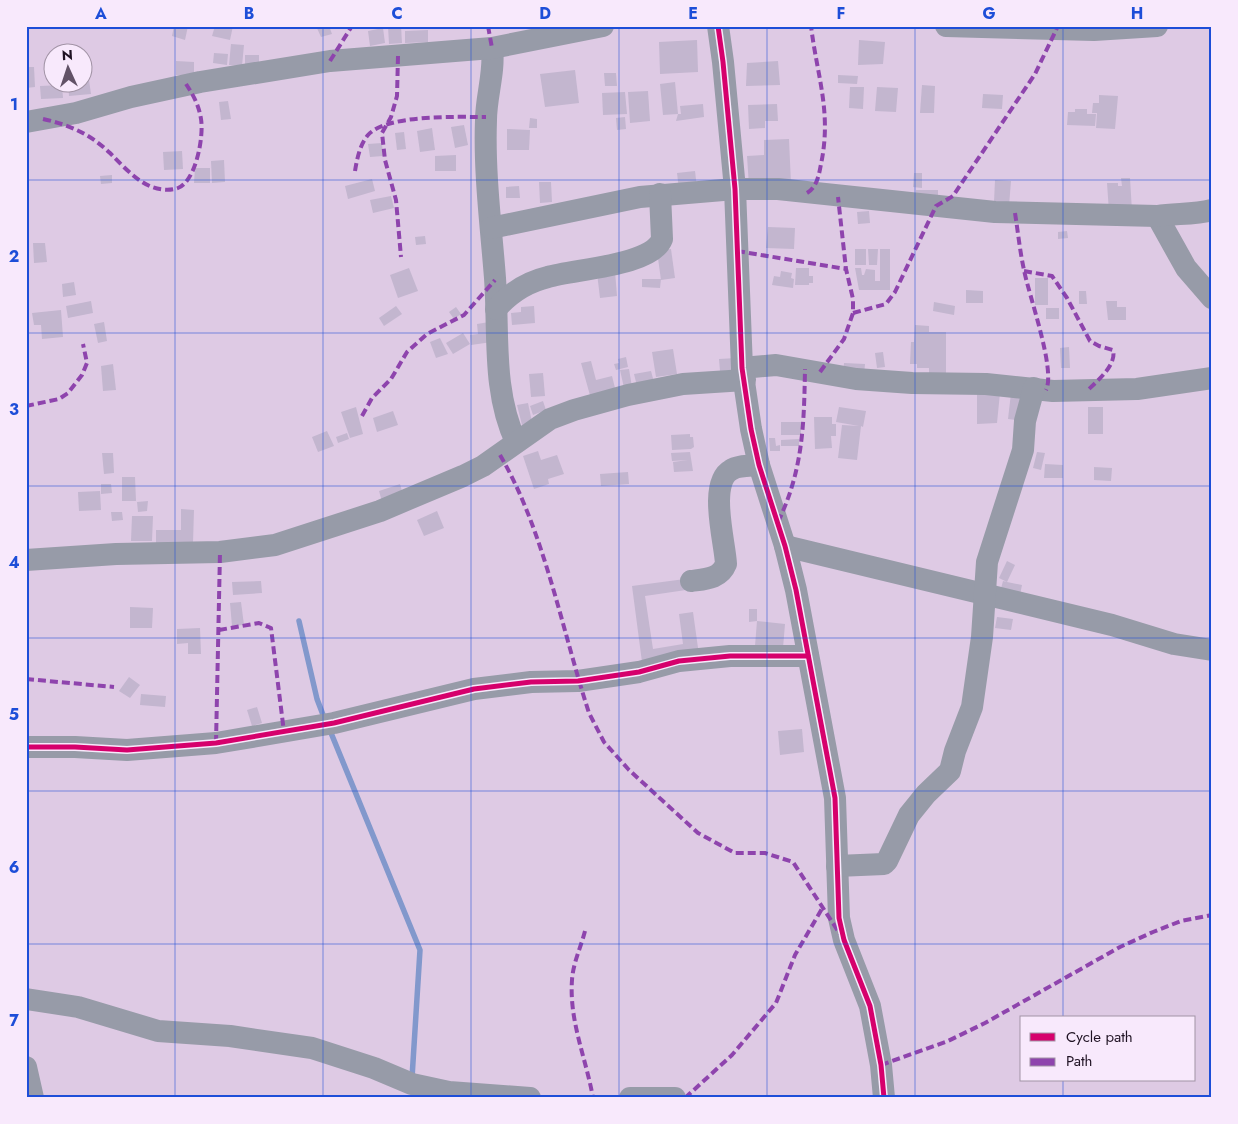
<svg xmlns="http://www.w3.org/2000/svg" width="1238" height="1124" viewBox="0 0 1238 1124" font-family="Jost,sans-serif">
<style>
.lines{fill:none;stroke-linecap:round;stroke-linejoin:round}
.stream{stroke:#8298cc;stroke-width:5.5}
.building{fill:#c3b6cf}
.minor{stroke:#979ba8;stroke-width:22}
.quiet{stroke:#8e44ad;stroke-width:4;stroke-dasharray:8 4;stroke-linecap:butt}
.cycleway-casing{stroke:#f8e9fc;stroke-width:8}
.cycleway{stroke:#d6006c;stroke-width:5}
.grid{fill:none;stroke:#1d4ed8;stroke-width:1;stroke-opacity:0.55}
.neatline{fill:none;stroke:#1d4ed8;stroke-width:2}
.grid-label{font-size:16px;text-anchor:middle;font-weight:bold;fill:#1d4ed8}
</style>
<rect width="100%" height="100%" fill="#decae4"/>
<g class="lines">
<g class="stream">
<path d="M299,621L317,699L325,720"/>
<path d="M329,728L420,950L412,1078"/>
</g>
</g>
<g class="building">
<path d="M174,26H188L185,40L172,36Z"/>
<path d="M215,26H233L230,40L212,36Z"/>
<path d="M316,26H329L332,34L321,37Z"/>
<path d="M388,26H401L402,43L389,44Z"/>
<path d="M383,28L385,43L370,46L368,31Z"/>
<path d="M428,30V42L405,43V31Z"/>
<path d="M697,40L698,72L660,74L659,42Z"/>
<path d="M859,40L885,42L883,64L858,65Z"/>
<path d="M231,44L244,45L242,66L229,65Z"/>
<path d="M214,53L228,54L227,65L213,63Z"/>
<path d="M245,55H259V66L245,65Z"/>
<path d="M176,61L194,62V75H176Z"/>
<path d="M778,61L780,85L746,86L747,63Z"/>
<path d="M26,67H34L35,87L26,88Z"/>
<path d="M575,70L579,103L545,107L540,74Z"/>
<path d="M604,73H616L617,86H605Z"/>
<path d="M838,75L858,76L857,84L838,83Z"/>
<path d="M89,80L91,94L69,96L68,83Z"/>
<path d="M675,82L678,114L663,115L660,84Z"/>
<path d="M62,85L63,98L41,99L40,86Z"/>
<path d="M922,85L935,86L934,113H920Z"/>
<path d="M850,87H864L863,109L849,108Z"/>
<path d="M877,87L898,88L896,112L875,111Z"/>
<path d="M648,91L650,121L630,123L628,92Z"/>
<path d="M625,92L627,114L603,115L602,93Z"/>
<path d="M983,94L1003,95L1002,109L982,108Z"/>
<path d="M1099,95L1118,96L1115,129L1096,128L1097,113H1092L1093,103H1099Z"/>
<path d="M228,101L231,119L221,120L219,102Z"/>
<path d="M703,104L704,117L676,121L678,114H681L680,106Z"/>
<path d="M777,104L778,121H765V128L749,129L748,105Z"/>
<path d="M1075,109H1087V114H1096L1095,126L1067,125L1068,112H1075Z"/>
<path d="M625,117L626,129L617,130L616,118Z"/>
<path d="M530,118L537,119V128H529Z"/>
<path d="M464,125L468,145L455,148L451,127Z"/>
<path d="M432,128L435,150L420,152L417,131Z"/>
<path d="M507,129L530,130L529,150H507Z"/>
<path d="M404,132L406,149L397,150L395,133Z"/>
<path d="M789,139L791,184L749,186L747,156L764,155V140Z"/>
<path d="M382,143L383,156L370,157L368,144Z"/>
<path d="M182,151L183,169L164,170L163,152Z"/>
<path d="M456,155V171H435V156Z"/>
<path d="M224,160L225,182L212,183L211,161Z"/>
<path d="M195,168H210V183H194Z"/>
<path d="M695,171L697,188L679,190L677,173Z"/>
<path d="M914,173H922V188L913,187Z"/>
<path d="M112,175V183L101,184L100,176Z"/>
<path d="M1121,178H1130L1132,211L1109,212L1107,183H1118V186H1122Z"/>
<path d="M372,179L375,191L348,199L345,186Z"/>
<path d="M995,180L1011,181L1009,206L994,202Z"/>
<path d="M539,182H551L552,202L540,203Z"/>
<path d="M519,186L520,198H506V187Z"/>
<path d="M916,190H938V206H915Z"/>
<path d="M391,196L394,208L373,213L370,200Z"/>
<path d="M869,211L870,223L858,224L857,212Z"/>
<path d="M768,227L795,228L794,249L766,248Z"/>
<path d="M1067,231L1068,238L1058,239V232Z"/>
<path d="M425,236L426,244L416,245L415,237Z"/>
<path d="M33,243H45L47,262L34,263Z"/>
<path d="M671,249L675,278L661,280L657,251Z"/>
<rect x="855" y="249" width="11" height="16"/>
<path d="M868,249H878L877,265H869Z"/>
<path d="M880,249H890V290H859L855,268H861L862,275H864L866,269L875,270V281H880Z"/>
<path d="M409,268L418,291L398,298L390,275Z"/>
<path d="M796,268H809V276H813V283H809V285H795Z"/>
<path d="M615,271L617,296L600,298L597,273Z"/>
<path d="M781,271L792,273L791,278L794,279L793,288L772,285L774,276L780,277Z"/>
<rect x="1035" y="278" width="13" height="27"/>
<path d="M642,279H661L660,288L642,287Z"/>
<path d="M74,282L76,295L63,297L62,284Z"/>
<path d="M966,290L983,291V303H966Z"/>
<path d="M1079,291H1086L1087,304H1079Z"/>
<path d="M91,301L93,313L68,318L66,306Z"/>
<path d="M1106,301H1117V307H1126V320H1108Z"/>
<path d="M934,302L955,306L954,315L933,311Z"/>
<path d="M396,306L402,314L384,326L379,318Z"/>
<path d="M534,306L535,323L512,325L511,313L521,312V307Z"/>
<path d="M456,307L461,314L454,319L449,312Z"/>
<rect x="1046" y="308" width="13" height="11"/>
<path d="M61,310L63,337L42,339L41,325H34L32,313Z"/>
<path d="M104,322L107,341L98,343L94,324Z"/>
<path d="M489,322L492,342L471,345L470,335L478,334L477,324Z"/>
<path d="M915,325L929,326V332H946V376L929,373V368H917V364H910L911,342H914Z"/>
<path d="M463,333L470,344L453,354L446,343Z"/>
<path d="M440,338L448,354L436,358L430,342Z"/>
<path d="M1069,347L1070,368H1061L1060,348Z"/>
<path d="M673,349L677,374L656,377L652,352Z"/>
<path d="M883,352L885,367L877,368L875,353Z"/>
<path d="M626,357L628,367L616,370L614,364L619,363L618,359Z"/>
<path d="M736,358L737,370L720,371L719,359Z"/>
<path d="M591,361L596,380L612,376L616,392L591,399L581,363Z"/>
<path d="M844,363L865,364L864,375L843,374Z"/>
<path d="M113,364L116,390L103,391L101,366Z"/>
<path d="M629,369L632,387L624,388L620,370Z"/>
<path d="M651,371L654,382L637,386L634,374Z"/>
<path d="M543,373L545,396L531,397L529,374Z"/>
<path d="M977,393H1000L997,423L977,424Z"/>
<path d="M1011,393L1025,394L1023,421L1008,419Z"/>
<path d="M543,401L546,410L533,415L530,406Z"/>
<path d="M528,403L532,422L522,425L517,405Z"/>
<path d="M356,407L363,434L350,438L341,412Z"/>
<path d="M839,407L866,411L863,427L861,426L857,460L838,458L842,425L859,426L836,422Z"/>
<rect x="1088" y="407" width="15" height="27"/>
<path d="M393,411L398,425L377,432L373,418Z"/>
<path d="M814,417H832V424H836V436H831L832,448L815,449Z"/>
<rect x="781" y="422" width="20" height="13"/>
<path d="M327,431L334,446L318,452L312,437Z"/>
<path d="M347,433L349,439L338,443L336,437Z"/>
<path d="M690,434V437H693L694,447L691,449L672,450L671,435Z"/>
<path d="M769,438H775L776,446L780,445V451H770Z"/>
<path d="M799,439V446H781V440Z"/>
<path d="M538,451L541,460L557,455L564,474L548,479L549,484L534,489L523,456Z"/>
<path d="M690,452L693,471L674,472L673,462L688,460L672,461L671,453Z"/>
<path d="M1037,452L1045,453L1041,470L1033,468Z"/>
<path d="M102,453H113L114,473L104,474Z"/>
<path d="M1045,464L1063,465V478H1044Z"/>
<path d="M1094,467L1112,468L1111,481L1094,480Z"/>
<path d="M628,472L629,484L601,486L600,474Z"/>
<path d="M122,477H135L136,501H122Z"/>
<path d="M101,484H111L112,493L101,494Z"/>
<path d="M400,484L404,498L383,505L379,491Z"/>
<path d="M100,491L101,510L79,511L78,492Z"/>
<path d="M148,501L147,511L138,512L137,502Z"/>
<path d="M181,509L194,510L193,543H156V530H181Z"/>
<path d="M437,511L444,528L424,536L417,520Z"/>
<path d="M111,512H122L123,520L112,521Z"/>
<path d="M132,516H153L152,541H131Z"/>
<path d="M1007,561L1015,565L1007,582L1022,585L1019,600L999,596L1003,581L1007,582L999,578Z"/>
<path d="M685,579L686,590L645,596L653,649L683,644L679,614L693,612L699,655L642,662L632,586Z"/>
<path d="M261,581L262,593L233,595L232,582Z"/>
<path d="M241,602L244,625L232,626L230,603Z"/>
<path d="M130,607L153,608L152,628H130Z"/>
<path d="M749,609H757V621L749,622Z"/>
<path d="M997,617L1013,619L1011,630L995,628Z"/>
<path d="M757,621L785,624L783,648L755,646Z"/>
<path d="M200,628L201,654H188V643L177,644V629Z"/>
<path d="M129,677L140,685L130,698L119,691Z"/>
<path d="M141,694L166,696L165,707L140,705Z"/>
<path d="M257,707L262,723L252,726L247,710Z"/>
<path d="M802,729L804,752L780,755L778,731Z"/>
</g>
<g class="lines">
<g class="minor">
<path d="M718,26L723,62L735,189L742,368L751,429L759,465L785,546L796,590L835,798L839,918L844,940L870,1006L881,1065L884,1098"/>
<path d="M946,26L1094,30L1157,26"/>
<path d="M492,48C495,72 486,96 486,120C484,172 491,226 495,278C499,333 492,391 516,442"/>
<path d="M26,122L76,113L131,97L200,82L330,61L492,48L603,26"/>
<path d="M1157,216L1186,268L1212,298"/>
<path d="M491,228L640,197L735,189H778L995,212L1157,216C1176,213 1193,215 1212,210"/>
<path d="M496,309C510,293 527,282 548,277C574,269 652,266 662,239L660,194"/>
<path d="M742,368L776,365L856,379L912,383L986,384L1053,391L1137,389L1212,378"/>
<path d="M785,546L1112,625L1174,644L1212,650"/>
<path d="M26,560L116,554L220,552L275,545L380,511L463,476L483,466L550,419L574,410L628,395L683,384L745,380"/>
<path d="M691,581C705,579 720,579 726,564C725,542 708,483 731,470C738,465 751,466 759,465"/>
<path d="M26,747H75L127,750L216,743L334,723L474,689L531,682L578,681L639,672L679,661L730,656H808"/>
<path d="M837,866L884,864L887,861L909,815L926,794L950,771L955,751L972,707L982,637L987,562L1023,450L1025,421L1034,388"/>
<path d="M26,999L78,1007L158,1031L230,1036L312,1048L374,1068L412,1084L449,1092L530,1098"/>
<path d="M26,1067L33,1098"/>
<path d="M630,1098H675"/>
</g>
<g class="quiet">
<path d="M488,26L492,48"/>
<path d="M1148,26L1149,28"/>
<path d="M988,28L989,26"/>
<path d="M398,56L397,96L391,117L382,133L385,160L396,200L401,257"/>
<path d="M330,61L352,26"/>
<path d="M43,119C70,125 90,134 110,153C122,165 136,181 152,187C160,190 170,191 178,188C196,181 204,136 201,119C199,106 194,96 186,84"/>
<path d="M355,171C357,159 360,144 368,135C387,114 458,117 486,117"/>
<path d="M807,193C817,187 819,175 821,164C832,112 817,76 811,26"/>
<path d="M1015,213C1018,232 1020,252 1024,270C1029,296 1056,370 1046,390"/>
<path d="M737,251L846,269"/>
<path d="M1024,271L1052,276L1067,298L1090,341L1099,346L1113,350C1117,365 1097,381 1087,391"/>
<path d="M853,313L886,304L895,292L936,206L953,196L1035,74L1058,26"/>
<path d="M820,372L844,339L853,313V299L846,269L838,197"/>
<path d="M26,406L59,399L68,393L82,375L87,363L83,344"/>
<path d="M362,416L372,398L391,379L407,352L427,334L464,315L495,280"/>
<path d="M500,455C544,530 562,630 589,713L604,742L629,770L698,833L735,853H765L793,862L840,934"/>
<path d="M778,522C803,470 804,425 805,369"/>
<path d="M219,630L259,623L271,628L284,732"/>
<path d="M26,679L114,687"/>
<path d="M216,743L220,552"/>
<path d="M585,931C581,947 573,963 572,980C569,1021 586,1058 593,1098"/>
<path d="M881,1065L948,1041L985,1023L1120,947L1153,932L1181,921L1212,915"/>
<path d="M685,1098L732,1055L776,1003L795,955L823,907"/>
</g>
<g class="cycleway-casing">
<g id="cycleway">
<path d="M718,26L723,62L735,189L742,368L751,429L759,465L785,546L796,590L835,798L839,918L844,940L870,1006L881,1065L884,1098"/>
<path d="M26,747H75L127,750L216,743L334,723L474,689L531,682L578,681L639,672L679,661L730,656H808"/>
</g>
</g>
<use href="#cycleway" class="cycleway"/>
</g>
<path class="grid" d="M175,26V1098M323,26V1098M471,26V1098M619,26V1098M767,26V1098M915,26V1098M1063,26V1018M26,180H1212M26,333H1212M26,486H1212M26,638H1212M26,791H1212M26,944H1212M1063,1080V1098"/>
<rect width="1238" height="1124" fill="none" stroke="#f8e9fc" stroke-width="55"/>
<rect x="1020" y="1016" width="175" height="65" fill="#f8e9fc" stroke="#a193a5"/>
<rect x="1030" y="1033" width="25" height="8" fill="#d6006c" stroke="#a193a5"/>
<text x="1066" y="1042" font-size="15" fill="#1f1223">Cycle path</text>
<rect x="1030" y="1058" width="25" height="8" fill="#8e44ad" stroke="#a193a5"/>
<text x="1066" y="1066" font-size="15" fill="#1f1223">Path</text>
<g transform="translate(68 68) rotate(357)"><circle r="24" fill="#f8e9fc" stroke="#a193a5"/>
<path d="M0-4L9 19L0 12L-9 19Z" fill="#625267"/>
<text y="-8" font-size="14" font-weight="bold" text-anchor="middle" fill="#1f1223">N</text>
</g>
<rect x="28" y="28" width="1182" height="1068" class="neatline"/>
<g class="grid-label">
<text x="101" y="19">A</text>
<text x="249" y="19">B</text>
<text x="397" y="19">C</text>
<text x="545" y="19">D</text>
<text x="693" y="19">E</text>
<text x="841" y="19">F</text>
<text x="989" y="19">G</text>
<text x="1137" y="19">H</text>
<text x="14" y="110">1</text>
<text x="14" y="262">2</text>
<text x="14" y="415">3</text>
<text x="14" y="568">4</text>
<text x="14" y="720">5</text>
<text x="14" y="873">6</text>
<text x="14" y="1026">7</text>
</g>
</svg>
